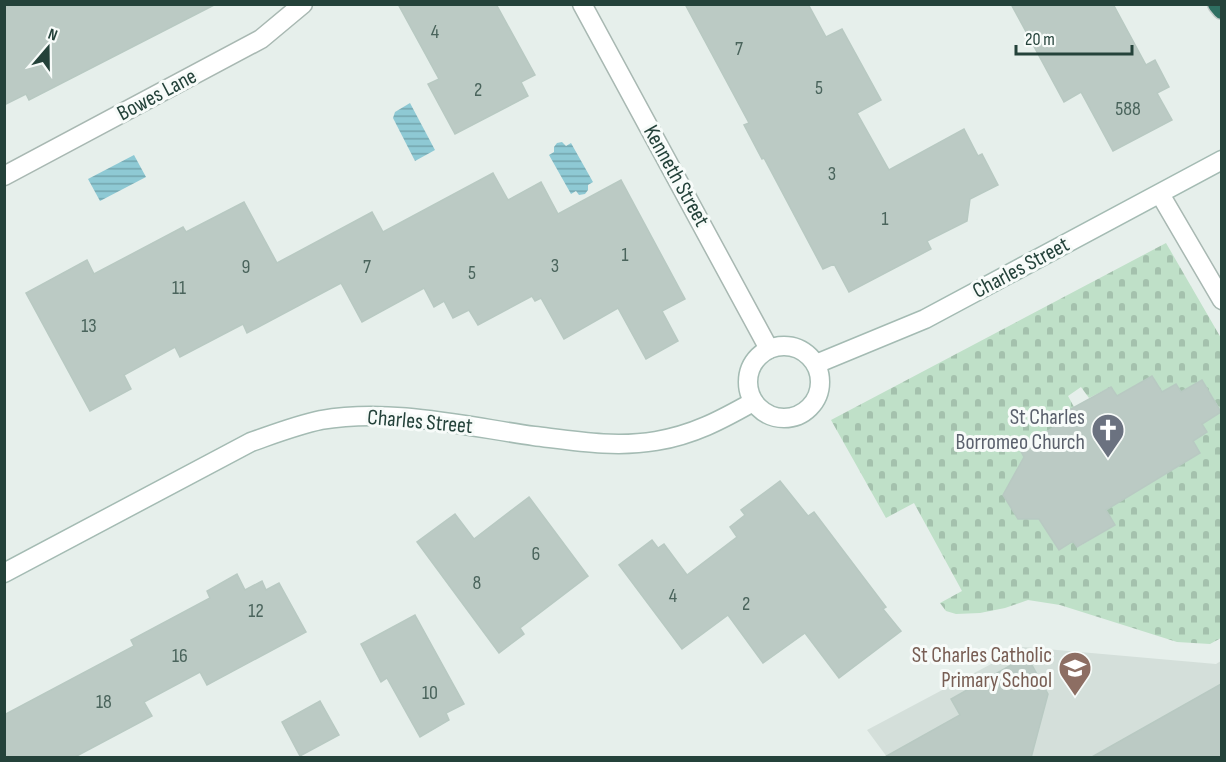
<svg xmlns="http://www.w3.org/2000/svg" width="1226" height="762" viewBox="0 0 1226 762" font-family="'Sofia Sans Condensed',sans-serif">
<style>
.built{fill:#d4dfda}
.cemetery{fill:url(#cemetery-stones)}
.water{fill:url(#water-rules)}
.building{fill:#bbcac4;stroke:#b8c9c2;stroke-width:1.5}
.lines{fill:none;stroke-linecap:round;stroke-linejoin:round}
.lane-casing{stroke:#a8b8b2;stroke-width:21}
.street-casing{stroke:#a8b8b2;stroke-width:21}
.secondary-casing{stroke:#a4bbb3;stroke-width:21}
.highway-casing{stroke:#c2cac8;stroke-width:21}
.lane{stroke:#fff;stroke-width:18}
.street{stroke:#fff;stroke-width:18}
.secondary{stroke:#fff;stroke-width:18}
.highway{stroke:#2f6f62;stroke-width:18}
.labels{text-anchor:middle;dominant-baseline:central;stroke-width:6;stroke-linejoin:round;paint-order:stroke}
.number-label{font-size:20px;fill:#4a645c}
.street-label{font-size:22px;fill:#24423a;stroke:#f7fbf9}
.worship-label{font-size:22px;fill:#5b616d;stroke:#f7fbf9;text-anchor:end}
.education-label{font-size:22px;fill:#785e54;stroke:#f7fbf9;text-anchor:end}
</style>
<defs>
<pattern id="cemetery-stones" width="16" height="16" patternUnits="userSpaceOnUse" patternTransform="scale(1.5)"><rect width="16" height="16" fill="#bfe0c8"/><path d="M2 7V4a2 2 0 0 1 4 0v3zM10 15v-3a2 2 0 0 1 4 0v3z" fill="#a4c1ad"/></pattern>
<pattern id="water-rules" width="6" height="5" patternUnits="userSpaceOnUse" patternTransform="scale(1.5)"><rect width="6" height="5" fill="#8ec9d4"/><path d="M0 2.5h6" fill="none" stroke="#74a5ad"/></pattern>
</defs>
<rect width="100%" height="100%" fill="#e6efeb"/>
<path class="built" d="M1023,647L1216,664L1221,661V757H887L867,730Z"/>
<path class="cemetery" d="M1166,243L1221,338V411L1202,380L1181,392L1176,384L1162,392L1152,376L1117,396L1111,387L1089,398L1081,387L1068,396L1074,407L1049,421L1053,428L1019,448L1030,465L1003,495L1018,519H1039L1059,550L1073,541L1078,547L1115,525L1106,510L1200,453L1193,441L1207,432L1202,424L1221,412V638L1210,644L1177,642L1060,605L1028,600L1005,608L980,613L956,614L946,611L940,603L962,591L914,503L886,518L831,420Z"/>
<g class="water">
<path d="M410,103L435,150L415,161L393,118L395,112Z"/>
<path d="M562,142L566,146L571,143L593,182L588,185V190L585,194L579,195L576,191L571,194L549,155L554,152V147L557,143Z"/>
<path d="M134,155L146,177L100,201L88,179Z"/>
</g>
<g class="building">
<path d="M4,4H216L29,100L26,94L4,105Z"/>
<path d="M398,4H496L535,75L521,82L528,96L455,134L428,84L439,79Z"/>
<path d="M685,4H808L826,37L842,29L881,100L857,113L889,170L964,129L978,156L982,154L998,185L970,199L967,221L927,241L931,249L849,292L834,264L823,269L764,158L762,159L744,125L749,123Z"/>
<path d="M1011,4H1113L1146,65L1155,60L1169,87L1157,93L1172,120L1113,151L1081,92L1064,102Z"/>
<path d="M493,173L508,200L541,182L558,214L621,180L685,299L662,311L678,341L646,359L618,308L564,339L541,298L535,301L532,296L478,325L469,310L453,318L444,301L434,307L424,288L362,322L341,283L247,333L243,324L180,357L175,347L124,375L131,389L90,411L26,293L87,260L94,274L183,227L186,232L244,202L277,263L372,212L383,232Z"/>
<path d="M1152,376L1162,392L1176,384L1181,392L1202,380L1221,412L1202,424L1207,432L1193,441L1200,453L1106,510L1115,525L1077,547L1073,541L1059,550L1039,519H1018L1003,495L1024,457L1019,448L1053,428L1049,421L1111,387L1117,396Z"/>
<path d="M780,481L808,516L814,512L886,607L883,609L901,631L839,678L805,633L763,663L728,615L682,649L619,565L652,540L658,548L664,544L687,575L737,537L730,527L745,515L741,510Z"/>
<path d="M529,497L588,576L520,628L524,634L499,653L417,542L455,514L474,539Z"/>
<path d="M237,574L245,590L262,581L266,590L279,583L306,632L207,685L200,672L144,702L152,716L73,758H4V715L134,646L131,640L210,598L207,591Z"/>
<path d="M415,615L464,704L446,713L449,720L420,737L387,678L381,682L361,644Z"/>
<path d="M1027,656L1048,694L1031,758H883L960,715L951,699Z"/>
<path d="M1221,684V758H1090Z"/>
<path d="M320,701L339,735L300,756L282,722Z"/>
</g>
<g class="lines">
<g class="lane-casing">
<path id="lane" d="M1160,194L1222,300"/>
</g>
<g class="street-casing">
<g id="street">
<path d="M582,4L769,349"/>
<path d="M4,176L261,39L303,4"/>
</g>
</g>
<g class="secondary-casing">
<g id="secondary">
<circle cx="784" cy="382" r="36"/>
<path d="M816,364L925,319L1222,160"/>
<path d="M4,573L251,442C274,434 297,425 321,420C391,408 464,426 534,436C575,441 615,448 656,441C693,435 721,420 753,402"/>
</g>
</g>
<g class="highway-casing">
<path id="highway" d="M1217,4L1222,10"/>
</g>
<use href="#lane" class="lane"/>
<use href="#street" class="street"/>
<use href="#secondary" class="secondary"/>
<use href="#highway" class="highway"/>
</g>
<defs>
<g id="church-pin" transform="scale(1.725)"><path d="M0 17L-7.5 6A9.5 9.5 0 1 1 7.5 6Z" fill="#6b7280" stroke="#f7fbf9"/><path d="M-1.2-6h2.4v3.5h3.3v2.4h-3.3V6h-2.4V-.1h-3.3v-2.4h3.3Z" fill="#fff"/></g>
<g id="school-pin" transform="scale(1.725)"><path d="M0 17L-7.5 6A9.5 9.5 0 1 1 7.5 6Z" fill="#8d6e63" stroke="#f7fbf9"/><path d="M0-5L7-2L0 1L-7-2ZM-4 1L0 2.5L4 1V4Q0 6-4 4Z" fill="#fff"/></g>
</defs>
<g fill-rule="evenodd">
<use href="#church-pin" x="1108" y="430"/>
<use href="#school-pin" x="1075" y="668"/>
</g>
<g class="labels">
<g class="number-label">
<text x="435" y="32">4</text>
<text x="739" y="49">7</text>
<text x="819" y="88">5</text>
<text x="478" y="90">2</text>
<text x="1128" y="109">588</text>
<text x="832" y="174">3</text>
<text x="885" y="219">1</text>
<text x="625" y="255">1</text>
<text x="555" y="266">3</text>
<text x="246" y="267">9</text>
<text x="367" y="267">7</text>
<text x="472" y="273">5</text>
<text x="179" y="288">11</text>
<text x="89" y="326">13</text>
<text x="536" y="554">6</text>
<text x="477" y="583">8</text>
<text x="673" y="596">4</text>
<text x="746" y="604">2</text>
<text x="256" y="611">12</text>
<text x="180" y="656">16</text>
<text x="430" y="693">10</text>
<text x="104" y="702">18</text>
</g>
<g class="street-label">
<text transform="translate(157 95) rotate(-28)">Bowes Lane</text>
<text transform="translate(676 176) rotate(61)">Kenneth Street</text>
<text transform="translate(1021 268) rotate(-28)">Charles Street</text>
<text transform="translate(420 422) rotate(5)">Charles Street</text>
</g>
<g class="worship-label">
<text x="1085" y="417">St Charles<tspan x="1085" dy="25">Borromeo Church</tspan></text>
</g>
<g class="education-label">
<text x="1052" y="655">St Charles Catholic<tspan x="1052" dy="25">Primary School</tspan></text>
</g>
</g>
<rect width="1226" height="762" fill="none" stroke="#24423a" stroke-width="12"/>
<g transform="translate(48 48) rotate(20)" stroke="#f7fbf9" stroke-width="4.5" paint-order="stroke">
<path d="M0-4.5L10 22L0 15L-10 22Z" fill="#24423a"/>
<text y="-9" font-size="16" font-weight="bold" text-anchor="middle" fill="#24423a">N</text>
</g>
<path d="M1016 45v9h116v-9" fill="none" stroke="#24423a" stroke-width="3"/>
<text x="1025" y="45" font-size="18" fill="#24423a" stroke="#f7fbf9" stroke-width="4.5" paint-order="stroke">20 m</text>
</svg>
